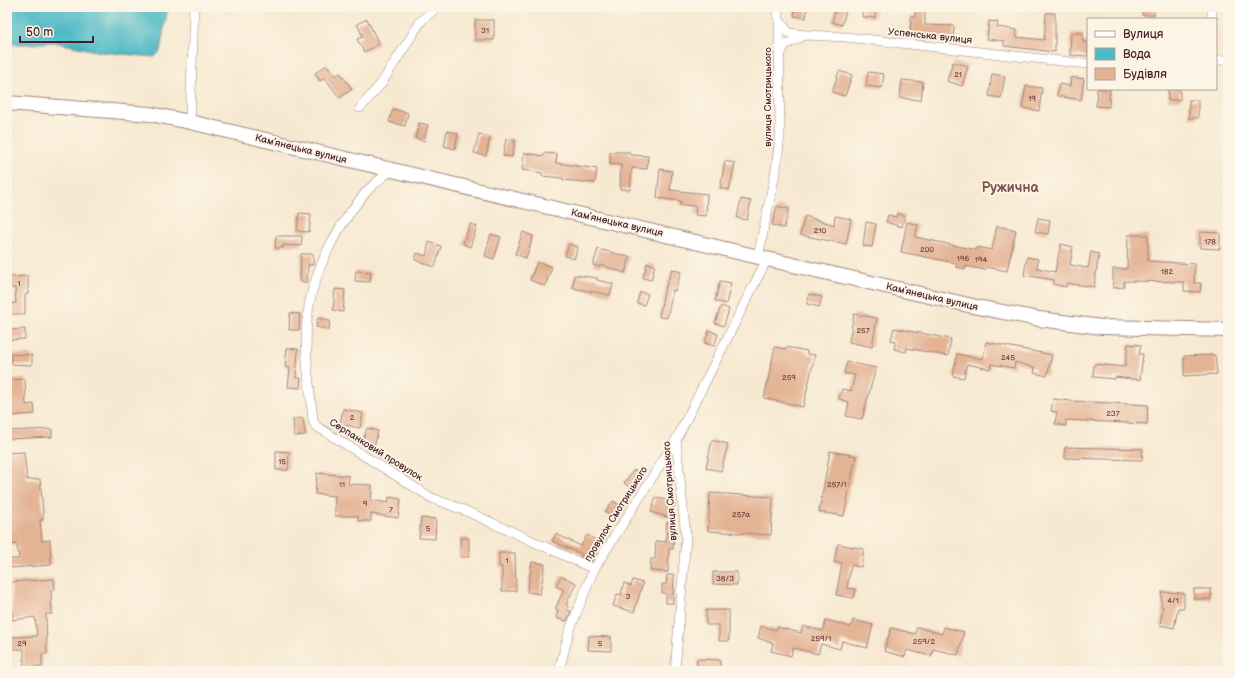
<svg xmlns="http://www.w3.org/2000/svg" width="1235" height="678" viewBox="0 0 1235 678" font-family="'Balsamiq Sans',sans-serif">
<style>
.water{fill:#4cb9c6;stroke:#4b6c78}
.building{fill:#e4b394}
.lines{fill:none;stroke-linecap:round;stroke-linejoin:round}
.minor-casing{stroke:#a0847e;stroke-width:10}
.primary-casing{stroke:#a0847e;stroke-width:16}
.minor{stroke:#fff;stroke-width:9}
.primary{stroke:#fff;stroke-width:14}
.labels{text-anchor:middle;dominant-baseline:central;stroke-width:3.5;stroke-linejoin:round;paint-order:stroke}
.number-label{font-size:8px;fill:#704445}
.street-label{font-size:10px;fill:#4a1f2b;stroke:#fcf5e5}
.district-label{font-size:14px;font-weight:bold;fill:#805350;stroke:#fcf5e5}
</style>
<rect width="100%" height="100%" fill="#fcf5e5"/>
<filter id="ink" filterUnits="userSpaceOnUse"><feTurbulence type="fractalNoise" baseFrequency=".025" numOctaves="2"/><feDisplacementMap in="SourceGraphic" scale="8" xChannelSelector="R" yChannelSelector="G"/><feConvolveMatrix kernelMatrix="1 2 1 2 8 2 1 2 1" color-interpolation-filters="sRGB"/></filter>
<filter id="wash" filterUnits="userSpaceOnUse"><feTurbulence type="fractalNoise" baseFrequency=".012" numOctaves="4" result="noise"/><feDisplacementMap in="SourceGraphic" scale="16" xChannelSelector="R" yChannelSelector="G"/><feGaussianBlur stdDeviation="0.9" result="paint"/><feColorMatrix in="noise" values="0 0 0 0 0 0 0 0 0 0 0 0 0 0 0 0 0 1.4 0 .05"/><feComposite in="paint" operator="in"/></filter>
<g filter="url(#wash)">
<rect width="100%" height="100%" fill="#f7e9d1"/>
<path class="water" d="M7,7H168L160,51L155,57L101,52L54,42L33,44H7Z"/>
<g id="blocks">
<g class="building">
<path d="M795,7H807L806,18L794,16Z"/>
<path d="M836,7H847L842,25L832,22Z"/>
<path d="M863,7H876L875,18L862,17Z"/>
<path d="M915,7H925V25L954,26L953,39L929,37L930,34L910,33L911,16L915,17Z"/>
<rect x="1142" y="7" width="12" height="8"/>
<path d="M1046,13H1055V52L1004,46V41L987,39L989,21L998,22L997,27L1017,30L1016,37L1044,40Z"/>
<path d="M367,19L379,44L364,52L357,39L363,37L357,24Z"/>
<rect x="475" y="20" width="19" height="20"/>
<path d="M1071,33H1083V42H1088V56L1070,55Z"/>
<path d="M953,62L968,66L962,86L947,81Z"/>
<path d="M327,65L335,76L340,73L352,89L340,98L325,78L320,81L315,73Z"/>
<path d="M839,71L852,75L845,96L832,92Z"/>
<path d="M868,72L884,74L882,88L866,86Z"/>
<path d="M992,74L1005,76L1001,98L989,96Z"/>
<path d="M1071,77L1084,79L1081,100L1057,96L1059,84L1070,86Z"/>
<path d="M902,80L923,82L921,100L900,98Z"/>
<path d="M1026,86L1042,88L1039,111L1022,108Z"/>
<path d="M1097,89H1110L1109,107L1096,106Z"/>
<rect x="1168" y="89" width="12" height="11"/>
<rect x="1189" y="100" width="9" height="18"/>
<path d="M393,109L408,113L405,126L389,122Z"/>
<path d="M419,123L428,125L424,141L415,138Z"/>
<path d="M447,131L458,133L455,149L444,146Z"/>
<path d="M479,134L490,137L486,156L474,153Z"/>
<path d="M506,139L515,140L512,157L503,156Z"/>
<path d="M610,152H630V155L648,156L647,169L632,168L630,190L620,189L621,165L610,164Z"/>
<path d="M524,153L544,156V153L557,154L556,163L597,169L595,183L563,180V178L542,176V173L522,170Z"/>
<path d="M725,161L735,163L729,190L720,188Z"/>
<path d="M660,169L672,171L670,190L707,194L706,216L695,215L696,206L680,205L681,201L657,198Z"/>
<path d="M741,199L751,201L747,220L737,218Z"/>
<path d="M777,206L789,209L784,228L772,225Z"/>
<path d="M299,213L311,214L309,232L297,231Z"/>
<path d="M897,213L905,216L902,227L886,222L888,215L896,217Z"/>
<path d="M805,216L834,225L835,216L851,219L846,244L800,235Z"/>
<path d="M1038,218L1050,220L1048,234L1035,232Z"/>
<path d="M866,222L876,224L872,247L863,246Z"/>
<path d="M907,222L918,225L915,237L976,250L977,247L992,250L997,226L1016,230L1007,271L986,267L985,270L966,266V269L956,267V263L901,252Z"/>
<path d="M470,224L477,226L470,247L463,244Z"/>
<path d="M523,232L533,236L526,258L515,254Z"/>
<path d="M1200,232L1220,233V249L1200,248Z"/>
<path d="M491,234L501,237L494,259L485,256Z"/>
<path d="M1128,235H1148V261L1195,264L1194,283H1201L1200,292L1184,291V282L1124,281V287L1113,288V269H1127Z"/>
<path d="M276,236H302L301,246L283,245V248H275Z"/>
<path d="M429,242L441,246L435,267L415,260L417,253L426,256Z"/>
<path d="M569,244L578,247L574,259L565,256Z"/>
<path d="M1061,244L1073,247L1070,265L1088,268L1091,252L1099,254L1094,287L1066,283V287L1053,284L1054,280L1024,275L1027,257L1038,259L1037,268L1055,272Z"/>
<path d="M598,249L630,257L625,273L601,265L600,267L593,265Z"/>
<path d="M301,254H313V265H308L307,282H300Z"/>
<path d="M537,262L552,267L545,286L530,280Z"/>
<path d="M647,263L655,265L651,280L643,278Z"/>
<path d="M672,269L681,272L675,291L673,290L667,318L659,317L664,292Z"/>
<path d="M356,271L371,272L370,282L355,281Z"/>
<path d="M574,275L597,278V280L613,284L610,295L573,288Z"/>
<path d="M28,276V294L25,295V314H7V304L16,303L15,288H10L9,277Z"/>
<path d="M720,281L731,283L726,304L715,301Z"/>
<path d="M335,289L345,290L343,312L333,310Z"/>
<path d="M640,292L648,294L644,305L637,303Z"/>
<path d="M809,294L822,297L819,307L807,304Z"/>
<path d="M721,306L729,309L724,326L715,323Z"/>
<path d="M290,313L300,314L299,330H289Z"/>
<path d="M854,314L877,318L872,347L849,342Z"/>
<path d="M318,318L330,321L329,330L316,327Z"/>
<path d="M894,328L951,339L948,356L907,348L906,352L894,349L896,341L891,340Z"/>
<path d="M25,329V339L7,340V330Z"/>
<path d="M709,330L718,334L714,346L705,343Z"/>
<path d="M986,342L1052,355L1047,376L1034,373L1035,368L1015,362L1014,368L991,364L990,369L967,364L964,378L953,376L957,354L983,359Z"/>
<path d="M1128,344L1141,345L1139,354H1143L1140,380L1115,377V379L1093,377L1094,364L1125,367Z"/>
<path d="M775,347L785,349L786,347L807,351V354L815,355L803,407L764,398Z"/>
<path d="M287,348L298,349L296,378H301L300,388L288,387L290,368L285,367Z"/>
<path d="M11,354L32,355V365L11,364Z"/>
<path d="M1215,355L1217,374L1184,376V356Z"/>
<path d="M847,362L876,368L862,419L846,416L849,402L839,399L842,389L851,391L855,375L844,373Z"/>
<path d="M25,379L26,405L34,404L35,414L7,416V380Z"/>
<path d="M1053,399L1071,401L1148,405L1147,424L1066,420V426L1055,424L1057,412L1051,411Z"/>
<path d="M343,409L363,413L360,428L340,424Z"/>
<path d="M303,418L305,435L294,436L293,419Z"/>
<path d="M367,428L378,431L374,447L362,443Z"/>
<path d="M52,429V437L7,439V431Z"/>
<path d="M712,440L728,444L721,471L706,468Z"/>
<path d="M1065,447L1143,449L1142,460L1065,458Z"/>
<path d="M276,451L289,452L288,470H276Z"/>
<path d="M830,451L856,456L844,516L819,512Z"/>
<path d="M24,452L27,480L40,479L43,512V520H40L42,541L50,540L51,565L10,568L9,559H19L17,544L10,545L7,515V453Z"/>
<path d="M634,470L642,475L632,489L624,483Z"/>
<path d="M317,473L349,476L348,484L372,485L371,500L388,503L389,497L401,499L398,518L371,514V521H358V516H335V496L315,494Z"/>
<path d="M710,493L773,497L771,535L708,531Z"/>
<path d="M656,497L675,503L670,518L651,512Z"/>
<path d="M613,501L624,508L616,519L605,512Z"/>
<path d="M421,518L436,519L435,539L419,538Z"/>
<path d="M667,522H675L673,549H669L668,572L650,571L651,559H655L656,541L666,542Z"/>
<path d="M556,534L581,546L587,535L599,542L595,551L597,553L592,561L581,556V554L552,541Z"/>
<rect x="460" y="538" width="9" height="19"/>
<path d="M838,544L864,549L861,567L851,565L847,588L856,589L854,598L836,595L842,563L834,562Z"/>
<path d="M499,553H515L516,591H502V567H499Z"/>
<path d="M532,562L545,564L540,594L527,592Z"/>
<path d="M713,572H737V585L713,584Z"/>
<path d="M667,575H674L673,603H666V593H662V584H666Z"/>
<path d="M561,576L576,583L566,605L568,606L567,610L571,611L567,621L556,618L558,610L555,609L564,590L556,586Z"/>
<path d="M54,579L55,590H51L52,614H46L47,654H42V667H24V649H12V637L37,636L35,617L12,620L11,582Z"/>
<path d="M633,580L643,583L634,612L613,606L617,594L621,595L624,583L631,586Z"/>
<rect x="1194" y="589" width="17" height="10"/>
<path d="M1162,592L1184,593V608H1178L1174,628L1160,625L1163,607H1161Z"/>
<path d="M706,610H729V641H719V625H706Z"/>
<path d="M826,620L851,627L853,620L873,625L867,648L842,641L840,649L821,644L818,654L793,648L791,656L771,651L773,643L758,638L761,626L776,630L777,627L801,633L803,626L823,631Z"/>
<path d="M917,627L942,634L944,627L964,632L958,655L933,649L931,656L907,650L905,657L884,651L891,628L915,634Z"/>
<path d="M589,636L611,637V651L588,650Z"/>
<path d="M697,659L720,660V671H697Z"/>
</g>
</g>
</g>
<g filter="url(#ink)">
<use href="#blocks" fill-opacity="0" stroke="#a0847e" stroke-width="1"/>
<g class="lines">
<g class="minor-casing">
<g id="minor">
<path d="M1212,7V19"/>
<path d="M779,20L789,33L805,35"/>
<path d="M779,57L785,45L805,35L846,37L1088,64"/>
<path d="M1216,60H1228"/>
<path d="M360,108L381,84L421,21L437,7"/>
<path d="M190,122L194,7"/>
<path d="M391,170C381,179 369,187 362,197C334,231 311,276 307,320C304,353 310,388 313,421L316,426L432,498L466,511L594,569"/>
<path d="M758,257L776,169L780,136L779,20L776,7"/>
<path d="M559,671L569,632L594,569L676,440"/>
<path d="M675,671L686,537L676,440L767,259"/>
</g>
</g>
<g class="primary-casing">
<path id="primary" d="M7,103L150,114L190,122L767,259L977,307L1039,319L1102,327L1228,330"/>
</g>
<use href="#minor" class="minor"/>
<use href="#primary" class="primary"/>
</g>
</g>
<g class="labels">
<g class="number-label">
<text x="485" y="30">31</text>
<text x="958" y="74">21</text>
<text x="1032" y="98">19</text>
<text x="820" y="230">210</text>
<text x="1210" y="241">178</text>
<text x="927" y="249">200</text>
<text x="963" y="258">196</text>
<text x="981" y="259">194</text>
<text x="1167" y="271">182</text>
<text x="19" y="283">1</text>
<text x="863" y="330">257</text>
<text x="1008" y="357">245</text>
<text x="789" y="377">259</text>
<text x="1113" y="413">237</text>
<text x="352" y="417">2</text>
<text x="282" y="461">15</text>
<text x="342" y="484">11</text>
<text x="837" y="484">257/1</text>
<text x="365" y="503">9</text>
<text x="391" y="509">7</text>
<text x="741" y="514">257а</text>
<text x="428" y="528">5</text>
<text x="507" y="560">1</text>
<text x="725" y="578">38/3</text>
<text x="628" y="596">3</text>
<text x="1173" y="600">4/1</text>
<text x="821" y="638">259/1</text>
<text x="924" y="641">259/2</text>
<text x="22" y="643">29</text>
<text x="600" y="643">5</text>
</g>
<g class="street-label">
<text transform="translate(930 36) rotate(6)">Успенська вулиця</text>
<text transform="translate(768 97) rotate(-90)">вулиця Смотрицького</text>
<text transform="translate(301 149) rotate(14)">Камʼянецька вулиця</text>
<text transform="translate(617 223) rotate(13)">Камʼянецька вулиця</text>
<text transform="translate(932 297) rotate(13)">Камʼянецька вулиця</text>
<text transform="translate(376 450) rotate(32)">Серпанковий провулок</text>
<text transform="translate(670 491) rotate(-94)">вулиця Смотрицького</text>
<text transform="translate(616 514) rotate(-58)">провулок Смотрицького</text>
</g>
<g class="district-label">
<text x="1010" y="187">Ружична</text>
</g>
</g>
<rect width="1235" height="678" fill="none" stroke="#fcf5e5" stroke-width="24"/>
<rect x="1087" y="18" width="130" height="72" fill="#fcf5e5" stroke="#b59f9b"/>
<rect x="1095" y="31" width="20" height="6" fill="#ffffff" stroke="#b59f9b"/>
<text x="1123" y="38" font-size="12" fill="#4a1f2b">Вулиця</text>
<rect x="1095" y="48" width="20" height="12" fill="#4cb9c6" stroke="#b59f9b"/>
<text x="1123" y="58" font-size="12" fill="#4a1f2b">Вода</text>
<rect x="1095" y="68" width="20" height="12" fill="#e4b394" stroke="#b59f9b"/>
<text x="1123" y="78" font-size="12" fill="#4a1f2b">Будівля</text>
<path d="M20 36v6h73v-6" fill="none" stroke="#4a1f2b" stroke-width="2"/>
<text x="26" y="36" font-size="12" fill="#4a1f2b" stroke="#fcf5e5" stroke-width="3" paint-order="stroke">50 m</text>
</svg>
